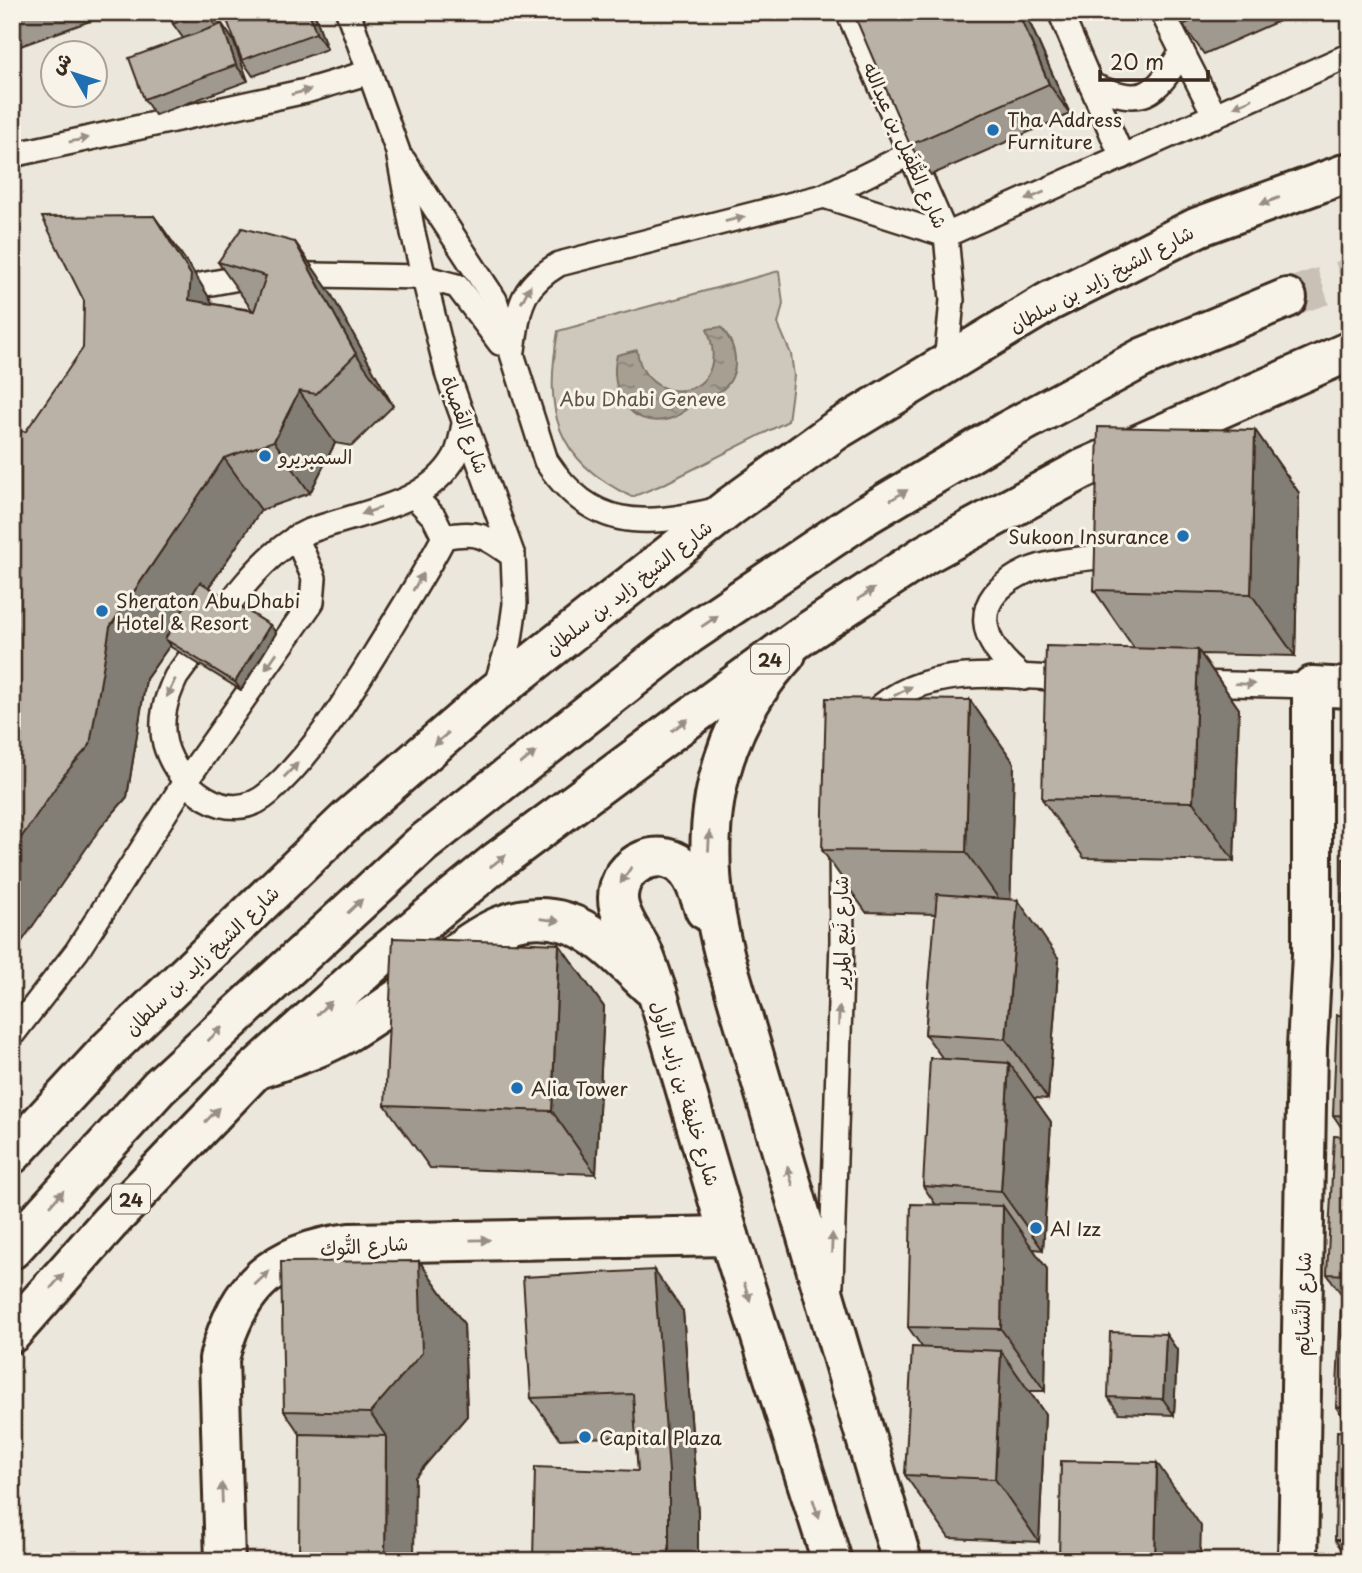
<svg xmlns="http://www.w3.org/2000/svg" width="1362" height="1573" viewBox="0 0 1362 1573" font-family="'Playpen Sans','Playpen Sans Arabic',sans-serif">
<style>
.garden{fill:#cec8bc;stroke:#84796d;stroke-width:2}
.water{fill:url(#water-ripples);stroke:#7c7064;stroke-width:2}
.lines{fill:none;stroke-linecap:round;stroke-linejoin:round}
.trunk-tunnel{stroke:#c9c1b6;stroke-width:38;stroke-dasharray:38 19;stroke-linecap:butt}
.service-casing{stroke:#3b2a1e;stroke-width:28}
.minor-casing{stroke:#3b2a1e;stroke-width:44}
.secondary-casing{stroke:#3b2a1e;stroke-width:44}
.primary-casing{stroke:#3b2a1e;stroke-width:44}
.trunk-casing{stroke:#3b2a1e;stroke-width:44}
.service{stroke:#f7f3e8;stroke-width:23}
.minor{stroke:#f7f3e8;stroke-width:38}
.secondary{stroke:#f7f3e8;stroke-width:38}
.primary{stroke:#f7f3e8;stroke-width:38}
.trunk{stroke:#f7f3e8;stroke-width:38}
.wall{fill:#a09990;stroke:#3b2a1e;stroke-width:2}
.shaded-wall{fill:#827d75;stroke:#3b2a1e;stroke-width:2}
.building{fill:#bab2a7;stroke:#3b2a1e;stroke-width:2}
.oneway{fill:#998e83}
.poi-dot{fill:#1f6fb2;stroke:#f7f3e8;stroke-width:2.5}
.labels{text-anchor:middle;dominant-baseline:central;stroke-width:6;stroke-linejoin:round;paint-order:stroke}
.shield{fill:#f7f3e8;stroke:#73665b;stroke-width:2}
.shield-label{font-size:18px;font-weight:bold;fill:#3b2a1e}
.poi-label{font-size:19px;fill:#3b2a1e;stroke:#f7f3e8;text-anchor:start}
.street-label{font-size:19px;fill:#3b2a1e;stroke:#f7f3e8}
.park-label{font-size:19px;fill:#605246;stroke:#f7f3e8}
</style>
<defs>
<pattern id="water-ripples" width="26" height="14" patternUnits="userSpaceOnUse" patternTransform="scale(1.75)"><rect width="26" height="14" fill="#a89f93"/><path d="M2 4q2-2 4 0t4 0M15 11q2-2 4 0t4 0" fill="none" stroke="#8a8277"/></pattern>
</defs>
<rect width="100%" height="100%" fill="#ece7dc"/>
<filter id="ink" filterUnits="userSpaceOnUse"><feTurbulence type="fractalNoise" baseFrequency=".0143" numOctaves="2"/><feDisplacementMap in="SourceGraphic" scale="14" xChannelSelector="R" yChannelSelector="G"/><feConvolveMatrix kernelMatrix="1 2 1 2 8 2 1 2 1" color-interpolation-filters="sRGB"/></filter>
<g filter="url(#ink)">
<path class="garden" d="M779,271L783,304L778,324L791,354L794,376L788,421L664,484L632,497C554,459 544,412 558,331Z"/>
<path class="water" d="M721,327C739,348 743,380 714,395C709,398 704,397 699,399C690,402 684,416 669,419C629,430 608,389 617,355L637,350C644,412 736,401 707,329Z"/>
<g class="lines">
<path class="trunk-tunnel" d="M1287,298L1350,277"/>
<g class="service-casing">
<g id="service">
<path d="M348,12L398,152L413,233L448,376L513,556L515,604L510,640L494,691"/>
<path d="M848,12L946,235L952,300L946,364"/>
<path d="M1060,12L1122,157"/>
<path d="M1162,12L1215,116"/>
<path d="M1091,85C1144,106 1154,98 1182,51"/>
<path d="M12,155L306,91L370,72"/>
<path d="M404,161L495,300L546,461C592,530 642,527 716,510"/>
<path d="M824,196L946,235L1350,55"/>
<path d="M201,285L261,274L423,277L457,286L500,343"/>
<path d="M513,350C520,306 518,289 559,264L824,196L909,154"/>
<path d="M465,420C462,431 461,446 455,457C426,508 356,512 307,532C254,557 211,631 176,677C166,698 159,720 165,744C177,787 228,829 269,793C319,748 352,690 387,634C406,602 427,570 444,537C478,530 485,536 513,556"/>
<path d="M414,496L434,517L444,537"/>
<path d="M1024,678C979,643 966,599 1027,571C1052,560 1086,559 1113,555"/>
<path d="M1192,683L1312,686"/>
<path d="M867,720C918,660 1003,677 1074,679"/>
<path d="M12,1035L77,951L185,782L312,602L314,578L296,537"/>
<path d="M831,1284L842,941L841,846"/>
</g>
</g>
<g class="minor-casing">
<g id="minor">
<path d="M225,1561L219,1359C237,1286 275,1252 349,1243L729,1236"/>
<path d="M1298,1561L1307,1047L1312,955V686L1350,688"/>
</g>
</g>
<g class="secondary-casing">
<g id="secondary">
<path d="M786,654C707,740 696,848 725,957L902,1561"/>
<path d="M705,910C700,897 696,881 687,871C663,843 618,862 618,898C618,917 634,935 642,951C648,964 652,979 657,992L729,1236L832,1561"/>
<path d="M255,1070C286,1059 320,1049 349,1031C372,1017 394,1002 415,986C458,952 504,904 565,922C598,932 625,963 650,986"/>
</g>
</g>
<g class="primary-casing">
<path id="primary" d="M12,1333L109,1223L255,1070L379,958L496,862L676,728L803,635L926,554L1083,469L1350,351"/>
</g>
<g class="trunk-casing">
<g id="trunk">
<path d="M12,1154L110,1048L347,820L493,694L731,506L835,431L1050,301L1198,227L1350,172"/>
<path d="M12,1249L159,1087L421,845L688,635L866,515L1007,431L1144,357L1287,298"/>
</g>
</g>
<use href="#service" class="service"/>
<use href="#minor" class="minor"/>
<use href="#secondary" class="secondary"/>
<use href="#primary" class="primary"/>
<use href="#trunk" class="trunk"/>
</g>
<g class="wall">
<path d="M12,12H115L12,49Z"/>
<path d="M169,12H216L220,24H222L233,40L248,81L155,115L144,99L183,38L173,24Z"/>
<path d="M248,12H314L327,49L253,76L242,60Z"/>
<path d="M1025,12L1070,114L931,175L910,145Z"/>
<path d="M1178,12H1299L1204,54L1183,25Z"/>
<path d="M154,216L191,268L213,304L252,310L218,262L295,242L331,294L393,406L352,446L335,443L310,493L261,510L209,587L270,625L276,633L241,690L171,647L170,645L146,679L127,797L101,827L83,348Z"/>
<path d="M1255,430L1299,493L1295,656L1201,654L1239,709L1234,861L1084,858L1042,799L1134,648L1094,590Z"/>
<path d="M970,700L1014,763L1010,900L1059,959L1048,1099L1034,1098L1051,1122L1043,1250L1033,1249L1047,1269L1045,1391H1029L1045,1414L1039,1542L949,1538L905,1475L922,1347L908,1327L936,1205L923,1186L943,1059L925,1034L936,914L866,912L822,850Z"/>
<path d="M1350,718V844L1344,836Z"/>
<path d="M1350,859V985L1341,974Z"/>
<path d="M559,944L604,1007L596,1174L430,1168L385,1105Z"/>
<path d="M1350,1016V1306L1327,1274L1348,1137L1333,1115Z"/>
<path d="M419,1261L464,1324L467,1416L415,1477L300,1434L284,1411Z"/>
<path d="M1350,1307V1427L1336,1407Z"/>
<path d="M683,1311L698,1513V1561H533L638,1471L635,1436L560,1439L531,1398Z"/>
<path d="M1166,1334L1177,1350L1174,1415L1119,1413L1108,1397Z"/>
<path d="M1350,1432V1561L1335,1540Z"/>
</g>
<g class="shaded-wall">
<path d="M206,12H216L226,42Z"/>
<path d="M309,12H314L327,49L316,33Z"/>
<path d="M1018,12H1025L1070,114L1049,84Z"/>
<path d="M222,24L233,40L248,81L236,65Z"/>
<path d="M154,216L191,268L227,327L189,300Z"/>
<path d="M295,242L331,294L393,406L356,354Z"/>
<path d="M299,391L335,443L310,493L274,441Z"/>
<path d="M1255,430L1299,493L1295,656L1251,594Z"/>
<path d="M224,458L261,510L171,643L165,639L170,645L146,679L127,797L101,827L12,956V851L110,627Z"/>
<path d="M270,625L276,633L241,690L235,682Z"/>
<path d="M1198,650L1239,709L1234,861L1193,802Z"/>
<path d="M970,700L1014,763L1010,915L966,852Z"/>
<path d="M1018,900L1059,959L1048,1099L1006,1039Z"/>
<path d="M559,944L604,1007L596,1174L552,1111Z"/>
<path d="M1009,1063L1051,1122L1043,1250L1001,1191Z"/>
<path d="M1003,1206L1047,1269L1045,1391L1001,1329Z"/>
<path d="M419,1261L464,1324L467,1416L415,1477L414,1561H385L386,1436L370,1413Z"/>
<path d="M654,1270L683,1311L698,1513V1561H669Z"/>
<path d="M1166,1334L1177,1350L1174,1415L1163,1399Z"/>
<path d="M1001,1351L1045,1414L1039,1542L995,1479Z"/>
<path d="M1157,1463L1201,1526L1200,1561H1155Z"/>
</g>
<g class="building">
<path d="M169,12H204L173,24Z"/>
<path d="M248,12H309L316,33L242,60L227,20Z"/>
<path d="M853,12H1018L1049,84L910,145Z"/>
<path d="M1178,12H1211L1183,25Z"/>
<path d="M222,24L236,65L144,99L129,58Z"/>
<path d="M154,216L191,275L189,300L254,311L266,276L218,262L242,228L295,242L356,354L316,394L299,391L274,441L224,458L110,627L90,745L64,775L12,851V432L26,431L83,348L84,301L42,217Z"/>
<path d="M1098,427L1255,430L1251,594L1094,590Z"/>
<path d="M200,582L270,625L235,682L165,639Z"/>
<path d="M1046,646L1198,650L1193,802L1042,799Z"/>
<path d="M826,698L970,700L966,852L822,850Z"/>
<path d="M1345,718H1350V836H1344Z"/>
<path d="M1343,859H1350V974H1341Z"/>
<path d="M937,894L1018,900L1006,1039L925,1034Z"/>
<path d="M393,938L559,944L552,1111L385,1105Z"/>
<path d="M1337,1015L1350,1016V1116L1333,1115Z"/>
<path d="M930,1058L1009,1063L1001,1191L923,1186Z"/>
<path d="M1334,1136L1350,1137V1275L1327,1274Z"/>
<path d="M911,1204L1003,1206L1001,1329L908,1327Z"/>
<path d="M419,1261L422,1353L370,1413L284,1411L281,1262Z"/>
<path d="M654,1270L669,1472V1561H533L535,1467L638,1471L633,1394L531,1398L523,1277Z"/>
<path d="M1341,1307H1350V1408L1336,1407Z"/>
<path d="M1110,1332L1166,1334L1163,1399L1108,1397Z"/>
<path d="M912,1347L1001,1351L995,1479L905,1475Z"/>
<path d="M1337,1431L1350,1432V1540H1335Z"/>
<path d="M300,1434L386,1436L385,1561H299Z"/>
<path d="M1061,1461L1157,1463L1155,1561H1059Z"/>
<path d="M1321,1559L1350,1560V1561H1321Z"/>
</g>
<defs><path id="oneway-solid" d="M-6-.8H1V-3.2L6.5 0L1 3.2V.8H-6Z" transform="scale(1.75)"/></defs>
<g class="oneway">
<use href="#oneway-solid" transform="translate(301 92) rotate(-14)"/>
<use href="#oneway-solid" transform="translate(1243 103) rotate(156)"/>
<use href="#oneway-solid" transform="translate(79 140) rotate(-12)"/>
<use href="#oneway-solid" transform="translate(1035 196) rotate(156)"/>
<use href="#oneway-solid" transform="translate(1270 201) rotate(160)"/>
<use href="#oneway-solid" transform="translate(735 219) rotate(-14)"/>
<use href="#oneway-solid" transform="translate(526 294) rotate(-62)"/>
<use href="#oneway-solid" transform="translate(899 495) rotate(-31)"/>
<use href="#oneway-solid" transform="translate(371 511) rotate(161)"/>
<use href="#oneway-solid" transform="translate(418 582) rotate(-59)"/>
<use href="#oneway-solid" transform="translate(866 594) rotate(-33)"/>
<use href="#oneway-solid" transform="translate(710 621) rotate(-34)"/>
<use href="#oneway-solid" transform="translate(271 661) rotate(125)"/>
<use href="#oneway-solid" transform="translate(1245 684) rotate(2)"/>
<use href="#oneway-solid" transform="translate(171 688) rotate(115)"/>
<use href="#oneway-solid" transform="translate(903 691) rotate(-28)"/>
<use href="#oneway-solid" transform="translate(680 725) rotate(-36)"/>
<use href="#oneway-solid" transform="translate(441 739) rotate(139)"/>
<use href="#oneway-solid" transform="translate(528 758) rotate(-39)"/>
<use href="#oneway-solid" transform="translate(291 770) rotate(-46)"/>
<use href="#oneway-solid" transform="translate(709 841) rotate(-87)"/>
<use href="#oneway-solid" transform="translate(498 861) rotate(-38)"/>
<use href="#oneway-solid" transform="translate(626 875) rotate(124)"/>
<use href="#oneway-solid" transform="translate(355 906) rotate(-43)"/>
<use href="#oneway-solid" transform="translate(550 920) rotate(7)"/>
<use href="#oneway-solid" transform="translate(324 1008) rotate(-42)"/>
<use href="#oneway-solid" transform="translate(839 1016) rotate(-88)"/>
<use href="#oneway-solid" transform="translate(215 1034) rotate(-44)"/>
<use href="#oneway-solid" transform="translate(212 1115) rotate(-46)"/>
<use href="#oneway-solid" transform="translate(790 1176) rotate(-107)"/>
<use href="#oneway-solid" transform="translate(57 1198) rotate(-49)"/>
<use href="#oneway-solid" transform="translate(480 1240) rotate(-1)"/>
<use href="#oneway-solid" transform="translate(832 1243) rotate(-88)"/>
<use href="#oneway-solid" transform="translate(262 1278) rotate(-43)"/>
<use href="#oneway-solid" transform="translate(57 1281) rotate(-49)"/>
<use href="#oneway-solid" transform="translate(747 1292) rotate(72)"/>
<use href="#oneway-solid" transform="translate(222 1493) rotate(-92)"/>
<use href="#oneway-solid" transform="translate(816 1509) rotate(72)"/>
</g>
</g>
<g class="poi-dot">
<circle cx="993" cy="130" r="7"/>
<circle cx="265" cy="456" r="7"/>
<circle cx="1183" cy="536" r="7"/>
<circle cx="102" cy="611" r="7"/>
<circle cx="517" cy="1088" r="7"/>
<circle cx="1036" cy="1228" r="7"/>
<circle cx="585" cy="1437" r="7"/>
</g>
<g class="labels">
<g class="shield">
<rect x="751" y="644.5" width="38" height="29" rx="5"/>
<rect x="112" y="1184.5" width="38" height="29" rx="5"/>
</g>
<g class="shield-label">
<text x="770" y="659">24</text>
<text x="131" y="1199">24</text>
</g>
<g class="poi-label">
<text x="1007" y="119">Tha Address<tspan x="1007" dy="22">Furniture</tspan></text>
<text x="279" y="456">السمبريرو</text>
<text x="1169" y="536" text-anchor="end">Sukoon Insurance</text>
<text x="116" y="600">Sheraton Abu Dhabi<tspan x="116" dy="22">Hotel &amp; Resort</tspan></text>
<text x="531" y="1088">Alia Tower</text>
<text x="1050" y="1228">Al Izz</text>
<text x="599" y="1437">Capital Plaza</text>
</g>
<g class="street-label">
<text transform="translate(906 145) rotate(66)">شارع الطُّفَيل بن عبدالله</text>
<text transform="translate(1101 278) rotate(-28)">شارع الشيخ زايد بن سلطان</text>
<text transform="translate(466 424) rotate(70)">شارع القَصباة</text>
<text transform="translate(628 587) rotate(-38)">شارع الشيخ زايد بن سلطان</text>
<text transform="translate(840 932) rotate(-90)">شارع نَبع المرِير</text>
<text transform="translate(201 960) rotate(-44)">شارع الشيخ زايد بن سلطان</text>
<text transform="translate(686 1093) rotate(73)">شارع خليفة بن زايد الأول</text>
<text transform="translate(364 1245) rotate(-4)">شارع التُّوك</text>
<text transform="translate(1302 1304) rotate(-89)">شارع النَّسَائِم</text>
</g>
<g class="park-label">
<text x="643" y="398">Abu Dhabi Geneve</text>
</g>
</g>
<rect width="1362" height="1573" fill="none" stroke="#f7f3e8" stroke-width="42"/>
<rect x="21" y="21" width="1320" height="1531" fill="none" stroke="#3b2a1e" stroke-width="2.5" filter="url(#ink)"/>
<g transform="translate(74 74) rotate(309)"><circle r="33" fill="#f7f3e8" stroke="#aca397" stroke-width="2"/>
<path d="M0-5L12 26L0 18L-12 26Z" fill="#1f6fb2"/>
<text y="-10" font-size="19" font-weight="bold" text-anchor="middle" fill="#3b2a1e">ش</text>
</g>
<path d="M1100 70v10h108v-10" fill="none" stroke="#3b2a1e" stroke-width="3.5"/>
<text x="1110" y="70" font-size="21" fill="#3b2a1e" stroke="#f7f3e8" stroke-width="5" paint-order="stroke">20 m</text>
</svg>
